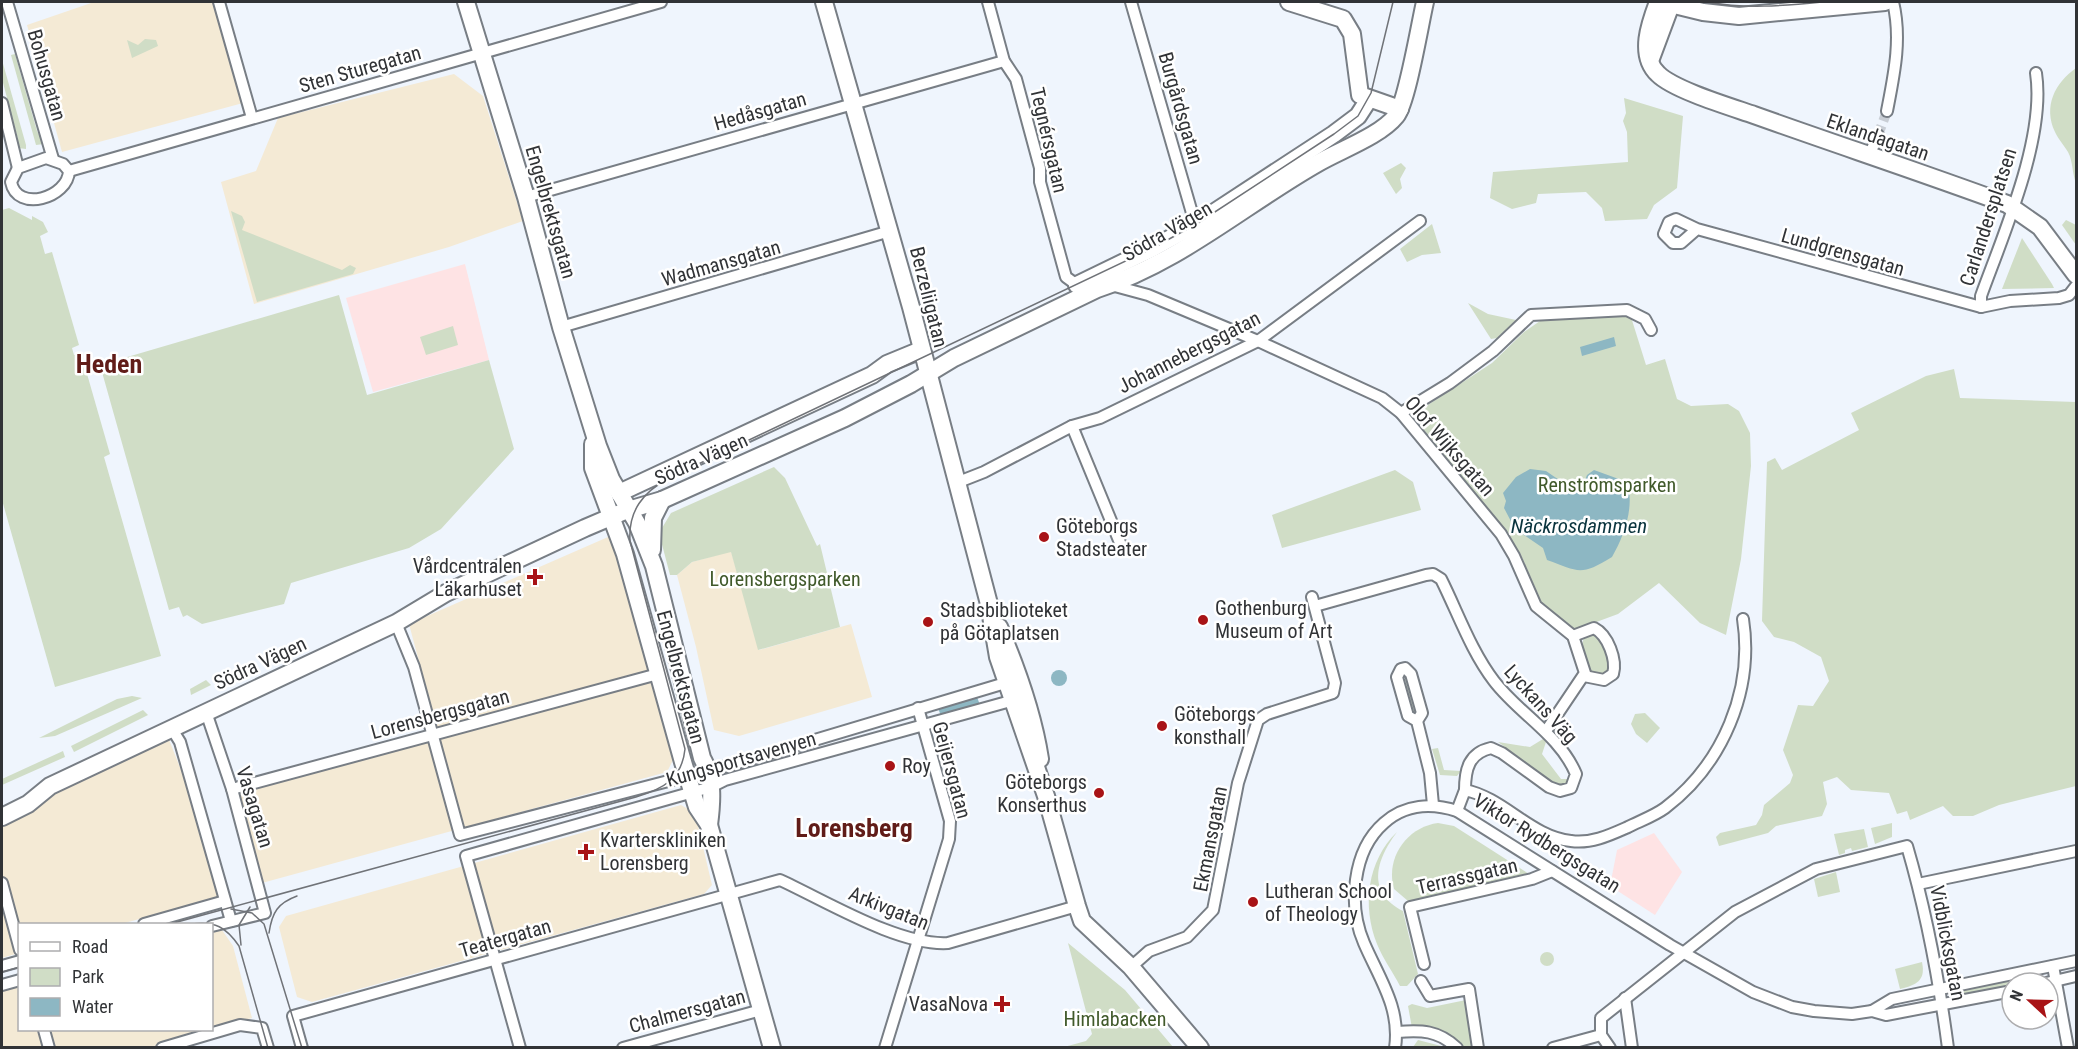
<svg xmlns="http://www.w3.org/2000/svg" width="2078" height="1049" viewBox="0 0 2078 1049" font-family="'Roboto Condensed',sans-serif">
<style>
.commercial{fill:#f4ead5}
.education{fill:#fee3e4}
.green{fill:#d0ddc6}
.water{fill:#8db7c3}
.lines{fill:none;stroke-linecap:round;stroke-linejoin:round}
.street-tunnel{stroke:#c9ced5;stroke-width:10;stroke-dasharray:10 5;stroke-linecap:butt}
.street-casing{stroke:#787e85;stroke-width:14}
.secondary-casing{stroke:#787e85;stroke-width:20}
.street{stroke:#fff;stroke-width:10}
.secondary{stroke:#fff;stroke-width:16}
.tram{stroke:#707378;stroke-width:1.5}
.poi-dot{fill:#a81316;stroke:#fff;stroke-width:2}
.labels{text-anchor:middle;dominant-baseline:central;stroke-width:5;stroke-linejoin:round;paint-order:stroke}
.street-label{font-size:20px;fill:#313336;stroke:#fff}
.park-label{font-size:20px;fill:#415a2b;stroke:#fff}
.poi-label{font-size:20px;fill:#313336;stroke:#fff;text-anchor:start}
.water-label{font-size:21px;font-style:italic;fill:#09333d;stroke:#fff}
.district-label{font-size:26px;font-weight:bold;fill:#611c18;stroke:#fff}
</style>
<rect width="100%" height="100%" fill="#eff5fd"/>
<g class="commercial">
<path d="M94,2H213L243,103L62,152L27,25Z"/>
<path d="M454,74L483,96L523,221L449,247L254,304L221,182L256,171L278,118Z"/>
<path d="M608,537L615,540L676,754L667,772L262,883L236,794L439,737L409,624Z"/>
<path d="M731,551L759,650L851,624L872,697L739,736L714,730L696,647L677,575L692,562Z"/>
<path d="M168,737L199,816L220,897L121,924H20L19,953L2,958V820Z"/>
<path d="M681,805L695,813L712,885L704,894L312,1002L297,997L279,927L286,916Z"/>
<path d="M222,930L233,946L252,1018L151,1047H2V990L19,985L20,1030H212V933Z"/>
</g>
<g class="education">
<path d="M465,264L489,360L373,392L346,298Z"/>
<path d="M1654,833L1682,872L1655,915L1610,886L1617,850Z"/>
</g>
<g class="green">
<path d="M145,39L156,40L158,46L132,58L127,40L138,45Z"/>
<path d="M15,54L37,131L44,144L36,145L11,55Z"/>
<path d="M2,60L26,145V149L18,148V139L2,79Z"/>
<path d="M2076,68V183C2072,173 2073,161 2068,152C2064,145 2058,139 2055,132C2043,106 2055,83 2076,68Z"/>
<path d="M1624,98L1683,116L1677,188L1654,205L1647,219L1605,221L1602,208L1586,192L1538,194L1536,203L1512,209L1490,198L1493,172L1628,162L1627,132L1623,121L1626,113Z"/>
<path d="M1401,163L1406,168L1400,179L1402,188L1396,194L1383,173Z"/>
<path d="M9,208L32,220V216L43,222L48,232L40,236L45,254L52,252L79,345L72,348L74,355L81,353L110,454L104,457L161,656L55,687L2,500V210Z"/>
<path d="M231,211L242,216L245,222L242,230L342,270L350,265L356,268L353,274L257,302Z"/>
<path d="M2066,220L2076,225V245L2062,225Z"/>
<path d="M1432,224L1441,253L1422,255L1407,262L1400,249Z"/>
<path d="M2022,238L2052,284L2054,288L2002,289Z"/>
<path d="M339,295L367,395L489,360L514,449L441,529L409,548L291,583L284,604L202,624L187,615L183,617L179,607L169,610L100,365Z"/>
<path d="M1468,303L1488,314L1516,320L1497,338L1491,339Z"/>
<path d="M1624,315L1631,317L1646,365L1665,359L1677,399L1691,406L1728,404L1739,411L1750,433L1751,466L1741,559L1726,635L1700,623L1659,583L1618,614L1572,631L1544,608L1520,553L1435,448L1414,414L1492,363L1524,332L1540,321Z"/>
<path d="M453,326L458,345L426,355L420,337Z"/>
<path d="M1954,369L1960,398L2076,402V786L1999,805L1973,816H1953L1943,806L1910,820L1907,811L1897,814L1889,793L1851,790L1837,777L1823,782L1827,804L1822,816L1776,826L1768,833L1719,846L1716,837L1720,833L1756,825L1762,815L1764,805L1790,783L1793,775L1783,750L1798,705L1813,706L1829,681L1821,657L1794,642L1774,637L1762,621L1767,462L1775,458L1782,470L1859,430L1851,413L1926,376Z"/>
<path d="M774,467L785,478L817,546L820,544L840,627L758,650L731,552L692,562L677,575H670L659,533L671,513Z"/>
<path d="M1395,470L1413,482L1421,510L1282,548L1272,515Z"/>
<path d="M1594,633L1599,636L1610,664L1609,671L1604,676L1591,672L1582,645L1584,637Z"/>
<path d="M1404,675L1407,677L1417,714H1413Z"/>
<path d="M206,680L211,685L191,695L190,689Z"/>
<path d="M132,696L142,698L55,736L39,738L117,699Z"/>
<path d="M143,710L148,715L74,752L71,746Z"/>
<path d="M1645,713L1660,728L1647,743L1636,734L1631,724L1635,714Z"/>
<path d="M1543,739L1546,742L1542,754L1561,779H1569L1568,784L1559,786L1554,783L1498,742L1530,747Z"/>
<path d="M1438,748L1444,770L1461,771L1457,776L1440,775L1432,749Z"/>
<path d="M63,751L65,757L2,785V779Z"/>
<path d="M1438,823L1454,826L1529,874L1528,877L1408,901L1394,889C1385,858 1407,827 1438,823Z"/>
<path d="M1892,823V837L1875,844L1871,828Z"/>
<path d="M1864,829L1868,847L1852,851L1851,848L1845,850V853L1839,855L1834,834Z"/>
<path d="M1397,832C1376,860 1366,892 1403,911L1418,974L1407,986H1400C1393,972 1383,959 1377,944C1362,906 1367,861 1397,832Z"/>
<path d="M1836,872L1840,892L1818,897L1814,879Z"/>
<path d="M1068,943L1125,990L1173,1047H1064L1086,1041L1092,1034Z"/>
<circle cx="1547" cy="959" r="7"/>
<path d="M1922,962C1926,981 1916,985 1900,989L1895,969Z"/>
<path d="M2032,975L2033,982L2012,983V987L1956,997L1954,995L1955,991Z"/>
<path d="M1466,1000L1475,1047H1461L1412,1028L1408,1006L1412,1004L1427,1008Z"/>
<path d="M1418,1040L1445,1047H1413Z"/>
</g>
<g class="water">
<path d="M1614,337L1616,346L1582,356L1580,347Z"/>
<path d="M1530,469L1546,471L1565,484L1578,481L1583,485L1587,475L1594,470L1627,482C1635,507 1624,536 1612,557C1580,577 1578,571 1547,560L1543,548L1515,529L1504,508L1506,501L1503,493L1516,477Z"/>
<circle cx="1059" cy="678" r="8"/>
<path d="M977,697L980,705L941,716L938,708Z"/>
</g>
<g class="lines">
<path class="street-tunnel" d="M1878,135L1887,111"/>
<g class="street-casing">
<g id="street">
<path d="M7,2L53,159"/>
<path d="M219,2L252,118"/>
<path d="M988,2L1004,61L1016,79L1040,168V182L1066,277L1077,285"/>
<path d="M1131,2L1192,213L1198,223"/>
<path d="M2036,73C2046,138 2003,235 1981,296V307L2010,301L2059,298L2069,295L2076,286"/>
<path d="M2,103L18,168"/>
<path d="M1887,111C1894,75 1902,39 1893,2"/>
<path d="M1869,156L1878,135"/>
<path d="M46,158L63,164L69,171C68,198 17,213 11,182L18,168Z"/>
<path d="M69,171L661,2"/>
<path d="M526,197L1004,61"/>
<path d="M1697,229L1676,219L1669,222L1664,234L1673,243H1681L1697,229L1981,307"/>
<path d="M1111,285L1148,295L1258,341L1382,398L1401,413L1501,534L1514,556L1536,606L1573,636L1585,673L1546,731"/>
<path d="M561,327L890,231"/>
<path d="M1401,413L1450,383L1493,351L1531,315L1627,310L1645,319L1651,330"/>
<path d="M1072,426L1123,550"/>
<path d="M956,483L984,472L1072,426L1100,418L1258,341L1420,221"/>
<path d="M1315,606L1426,575L1433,574L1441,579C1458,613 1471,651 1494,681C1519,714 1559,734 1576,774L1571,788L1560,791L1549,787L1502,753L1491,748C1469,753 1465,769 1465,790"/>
<path d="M396,623L414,667L460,835L738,763L1012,681"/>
<path d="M1573,636L1594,628C1608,635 1617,660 1613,674L1604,680L1584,676"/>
<path d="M206,712L232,789L265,913L212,926"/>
<path d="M1417,721L1422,713L1411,674L1405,668L1401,669L1397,677L1408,716L1417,721L1430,773L1433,805"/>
<path d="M172,729L180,742L231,921"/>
<path d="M232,789L658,674"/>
<path d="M1457,811L1465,790C1504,798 1531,837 1571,841C1591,844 1610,835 1628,827C1640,821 1654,816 1665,808C1723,764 1754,690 1743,619"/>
<path d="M2,883L20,950"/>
<path d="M1918,884L2076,851"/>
<path d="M144,924L225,901"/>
<path d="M1424,964L1410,907L1532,879L1552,871"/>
<path d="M2,966L20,961"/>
<path d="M2053,966L2068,1048"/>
<path d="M1131,967L1149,951L1187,937L1213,910L1238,783L1258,720L1267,714L1333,693L1335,683L1312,597"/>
<path d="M1421,981L1430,996L1469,989L1478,1048"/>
<path d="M2046,983L2076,976"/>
<path d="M2,985L20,980"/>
<path d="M1625,998L1632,1048"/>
<path d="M1872,1011L1892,999L2076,961"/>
<path d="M44,1030L49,1048"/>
<path d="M1397,1032C1421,1030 1438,1030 1457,1048"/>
<path d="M162,1048L240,1025L262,1028L268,1048"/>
<path d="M302,1048L293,1016L780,880C826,901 899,946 948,943L1077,906"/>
<path d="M520,1048L466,856L711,787L725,780L1007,702H1017"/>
<path d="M623,1048L761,1010"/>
<path d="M885,1048L949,839L950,821L918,708"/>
<path d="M1395,1048C1401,1008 1379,978 1364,943C1348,906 1352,851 1384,823C1405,804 1432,803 1457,811L1670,945L1753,992L1792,1007L1814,1011L1852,1014L1872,1011L1886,1015L2012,991"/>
<path d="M1553,1048L1601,1035"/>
<path d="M1610,1048L1601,1035V1018L1735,912L1816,869L1907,846C1926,911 1939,980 1948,1048"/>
</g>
</g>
<g class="secondary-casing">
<g id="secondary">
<path d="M466,2L526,197L561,327L598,446L611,479L637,523L654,566L702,758C714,779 712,802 709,825"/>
<path d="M824,2L911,307L989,604L998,657L1046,796L1077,906L1082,921L1131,967L1200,1048"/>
<path d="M1289,2L1343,19L1352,34L1360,95L1400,109"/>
<path d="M1658,2C1650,23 1638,55 1658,74C1674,90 1731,107 1754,115C1838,145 1923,173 2007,204L2040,227L2076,275"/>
<path d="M1662,2L1703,12L1739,16L1885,2"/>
<path d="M1650,61L1672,2"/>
<path d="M1077,285L1153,248L1198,223L1334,134L1358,116L1369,99"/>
<path d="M593,444V468L625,554L683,762L697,807L709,825L772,1048"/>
<path d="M619,493L872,375L887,364L921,350"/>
<path d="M652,550L653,518L662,500"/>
<path d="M999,627C1017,669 1033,714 1040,759"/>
<path d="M2,817L28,804L50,786L396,623L446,593L585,528L625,511L662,500L845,418L911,384L954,358L1097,289C1179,263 1244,205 1318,163C1340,150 1380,136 1396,116C1407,103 1420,23 1425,2"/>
</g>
</g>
<use href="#street" class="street"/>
<use href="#secondary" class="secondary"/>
<g class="tram">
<path d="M1707,2C1745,9 1783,6 1822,2"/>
<path d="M231,909L252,913L264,924L302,1048"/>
<path d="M170,924L636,797C663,789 682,779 685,749L630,541C628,511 643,492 669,478L1153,248L1198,223L1334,134L1358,116L1371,93L1393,2"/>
<path d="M192,924C215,921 226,927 239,946L268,1048"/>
<path d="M269,933C272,912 278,903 297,896"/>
<path d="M241,945L239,925L250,907"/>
<path d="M2,972L20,967"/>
</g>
</g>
<g class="poi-dot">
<circle cx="1044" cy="537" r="6"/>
<path d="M532 568h6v6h6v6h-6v6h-6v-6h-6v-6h6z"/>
<circle cx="1203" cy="620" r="6"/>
<circle cx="928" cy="622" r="6"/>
<circle cx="1162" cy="726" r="6"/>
<circle cx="890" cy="766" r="6"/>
<circle cx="1099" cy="793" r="6"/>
<path d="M583 843h6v6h6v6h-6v6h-6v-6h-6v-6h6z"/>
<circle cx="1253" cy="902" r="6"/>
<path d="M999 995h6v6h6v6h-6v6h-6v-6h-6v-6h6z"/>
</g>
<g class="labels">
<g class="street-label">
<text transform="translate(360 69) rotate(-16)">Sten Sturegatan</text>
<text transform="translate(47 75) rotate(74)">Bohusgatan</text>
<text transform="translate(1181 108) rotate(74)">Burgårdsgatan</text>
<text transform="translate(760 111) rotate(-16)">Hedåsgatan</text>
<text transform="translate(1878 137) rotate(19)">Eklandagatan</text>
<text transform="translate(1049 140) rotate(77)">Tegnérsgatan</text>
<text transform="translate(551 212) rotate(74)">Engelbrektsgatan</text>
<text transform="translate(1988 217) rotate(-72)">Carlandersplatsen</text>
<text transform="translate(1167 231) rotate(-30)">Södra Vägen</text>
<text transform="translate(1843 252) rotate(16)">Lundgrensgatan</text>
<text transform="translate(721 263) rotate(-16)">Wadmansgatan</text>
<text transform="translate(929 297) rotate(76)">Berzeliigatan</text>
<text transform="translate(1189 352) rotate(-27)">Johannebergsgatan</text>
<text transform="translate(1450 446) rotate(49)">Olof Wijksgatan</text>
<text transform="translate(701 459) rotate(-24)">Södra Vägen</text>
<text transform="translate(260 663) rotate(-25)">Södra Vägen</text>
<text transform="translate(681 677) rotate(75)">Engelbrektsgatan</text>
<text transform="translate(1541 704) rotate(48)">Lyckans Väg</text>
<text transform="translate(440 714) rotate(-15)">Lorensbergsgatan</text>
<text transform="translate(741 759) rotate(-16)">Kungsportsavenyen</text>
<text transform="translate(952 770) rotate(75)">Geijersgatan</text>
<text transform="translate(255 807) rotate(73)">Vasagatan</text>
<text transform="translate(1210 839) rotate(-79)">Ekmansgatan</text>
<text transform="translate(1547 843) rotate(32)">Viktor Rydbergsgatan</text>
<text transform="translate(1467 876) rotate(-13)">Terrassgatan</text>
<text transform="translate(889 908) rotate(22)">Arkivgatan</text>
<text transform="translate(505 938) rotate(-16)">Teatergatan</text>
<text transform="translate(1948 943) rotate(79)">Vidblicksgatan</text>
<text transform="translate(687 1011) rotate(-15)">Chalmersgatan</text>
</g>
<g class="park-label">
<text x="1607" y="485">Renströmsparken</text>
<text x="785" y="579">Lorensbergsparken</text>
<text x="1115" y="1019">Himlabacken</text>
</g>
<g class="poi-label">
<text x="1056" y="526">Göteborgs<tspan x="1056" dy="23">Stadsteater</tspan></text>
<text x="522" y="566" text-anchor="end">Vårdcentralen<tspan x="522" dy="23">Läkarhuset</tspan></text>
<text x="1215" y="608">Gothenburg<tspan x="1215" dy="23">Museum of Art</tspan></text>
<text x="940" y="610">Stadsbiblioteket<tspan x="940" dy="23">på Götaplatsen</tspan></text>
<text x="1174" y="714">Göteborgs<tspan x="1174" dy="23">konsthall</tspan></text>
<text x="902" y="766">Roy</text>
<text x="1087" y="782" text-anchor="end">Göteborgs<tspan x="1087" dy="23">Konserthus</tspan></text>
<text x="600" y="840">Kvarterskliniken<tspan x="600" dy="23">Lorensberg</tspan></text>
<text x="1265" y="891">Lutheran School<tspan x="1265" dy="23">of Theology</tspan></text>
<text x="988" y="1004" text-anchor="end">VasaNova</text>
</g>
<g class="water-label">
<text x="1579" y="526">Näckrosdammen</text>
</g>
<g class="district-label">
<text x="109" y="364">Heden</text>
<text x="854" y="828">Lorensberg</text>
</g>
</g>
<rect width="2078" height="1049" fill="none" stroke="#313336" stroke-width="6"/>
<rect x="18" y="923" width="195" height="108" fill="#ffffff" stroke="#adadaf" stroke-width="1.5"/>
<rect x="30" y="942" width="30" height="9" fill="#ffffff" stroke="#adadaf" stroke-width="1.5"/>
<text x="72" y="953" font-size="18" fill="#313336">Road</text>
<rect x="30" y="968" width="30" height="18" fill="#d0ddc6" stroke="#adadaf" stroke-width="1.5"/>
<text x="72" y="983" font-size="18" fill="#313336">Park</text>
<rect x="30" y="998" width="30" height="18" fill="#8db7c3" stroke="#adadaf" stroke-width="1.5"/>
<text x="72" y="1013" font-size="18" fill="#313336">Water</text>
<g transform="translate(2030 1001) rotate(292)"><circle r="28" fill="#ffffff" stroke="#adadaf" stroke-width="1.5"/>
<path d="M0-4.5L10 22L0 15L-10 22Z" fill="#a81316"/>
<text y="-9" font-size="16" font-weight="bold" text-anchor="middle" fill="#313336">N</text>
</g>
</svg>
